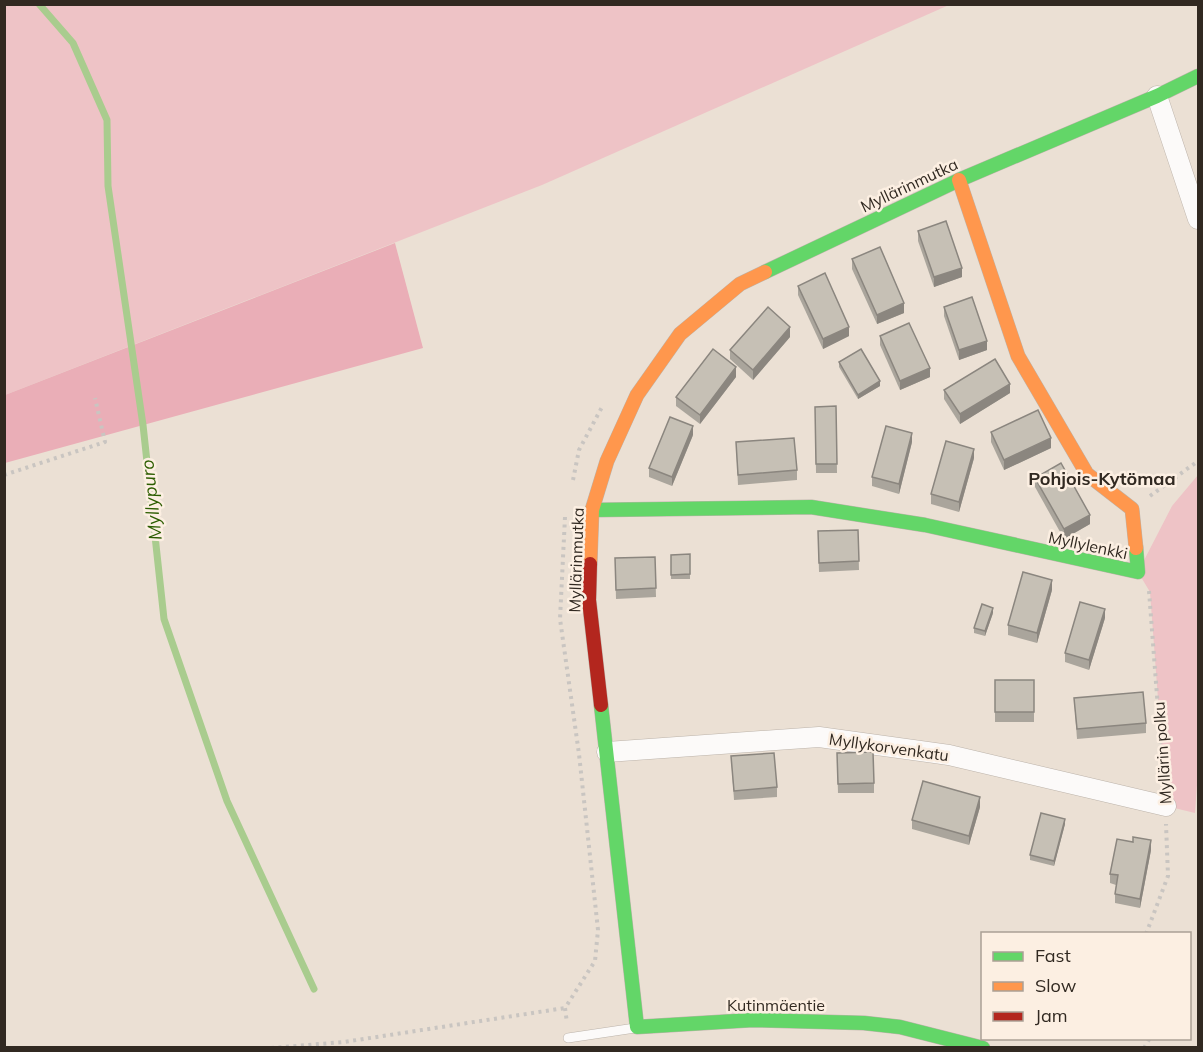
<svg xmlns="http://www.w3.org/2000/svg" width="1203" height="1052" viewBox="0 0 1203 1052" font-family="Mulish,sans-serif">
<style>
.green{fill:#eec3c6}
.forest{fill:#eaaeb7}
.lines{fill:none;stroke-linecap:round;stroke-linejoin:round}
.stream{stroke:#a9cc8e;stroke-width:7}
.lane-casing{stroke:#bcb3aa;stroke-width:10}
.street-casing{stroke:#bcb3aa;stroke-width:21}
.fast-casing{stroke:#bcb3aa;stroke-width:15}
.slow-casing{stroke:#bcb3aa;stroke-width:15}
.jam-casing{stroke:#bcb3aa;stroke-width:15}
.path{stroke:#c9c5c1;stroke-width:4;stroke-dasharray:3 4.5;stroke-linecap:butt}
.lane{stroke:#fcfaf9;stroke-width:9}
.street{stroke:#fcfaf9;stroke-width:20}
.fast{stroke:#63d668;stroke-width:14}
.slow{stroke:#ff974d;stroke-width:14}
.jam{stroke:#b3261e;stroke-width:14}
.wall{fill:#aaa59c}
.shaded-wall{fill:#8b867f}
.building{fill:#c6c0b5;stroke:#8b867f;stroke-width:1.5}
.labels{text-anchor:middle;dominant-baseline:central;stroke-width:5;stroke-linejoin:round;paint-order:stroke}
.street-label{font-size:16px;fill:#312921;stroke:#fcefe2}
.neighbourhood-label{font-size:18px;font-weight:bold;fill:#312921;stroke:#fcefe2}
.water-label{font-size:18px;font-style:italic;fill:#2c5d01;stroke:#fcefe2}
</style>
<rect width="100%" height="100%" fill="#ebe0d4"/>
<g class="green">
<path d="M5,4H949V5L542,185L5,395Z"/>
<path d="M1198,475V771L1195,813L1166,806L1150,592L1138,572L1172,506Z"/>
</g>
<path class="forest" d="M395,243L423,348L5,463V395Z"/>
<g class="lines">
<path class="stream" d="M39,4L73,43L107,120L108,186L143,425L164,619L227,801L314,989"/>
<g class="lane-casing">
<path id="lane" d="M568,1038L635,1028"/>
</g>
<g class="street-casing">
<g id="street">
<path d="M1157,96L1198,219"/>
<path d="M607,752L819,737L949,755L1166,806"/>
</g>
</g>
<g class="fast-casing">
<g id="fast">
<path d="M765,272L959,180L1157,96L1198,76"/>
<path d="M592,510L811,507L925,525L1138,572L1136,548"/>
<path d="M601,705L637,1027L753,1020L864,1023L900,1027L983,1048"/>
</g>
</g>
<g class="slow-casing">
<g id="slow">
<path d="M959,180L1018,356L1087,474L1132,509L1136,548"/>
<path d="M590,564L592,510L607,461L637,395L680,334L740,284L765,272"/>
</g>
</g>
<g class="jam-casing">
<path id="jam" d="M590,564L589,600L601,705"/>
</g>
<g class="path">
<path d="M4,475L105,442L95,398"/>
<path d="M573,480L579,450L602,407"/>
<path d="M1150,496L1198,461"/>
<path d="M565,517L560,619L579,754L598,930L595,961L565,1008L567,1023"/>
<path d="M1149,591L1164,787"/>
<path d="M1146,934L1168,876L1166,824"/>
<path d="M271,1048L344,1042L565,1008"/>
<path d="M1144,1048L1150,1038"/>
</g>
<use href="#lane" class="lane"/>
<use href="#street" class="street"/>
<use href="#fast" class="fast"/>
<use href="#slow" class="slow"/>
<use href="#jam" class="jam"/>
</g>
<g class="wall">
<path d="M918,231L962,277L934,287L918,241Z"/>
<path d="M852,259L904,313L877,324L852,269Z"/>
<path d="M798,286L849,336L823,349L798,295Z"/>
<path d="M944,307L987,350L959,360L944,316Z"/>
<path d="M880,336L930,377L900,390L880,345Z"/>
<path d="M790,337L753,380L730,359V350Z"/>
<path d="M839,362L880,386L858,399L839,367Z"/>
<path d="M736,377L700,424L676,406V397Z"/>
<path d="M944,390L1010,393L960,424L944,399Z"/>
<path d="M836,406L837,473H816L815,407Z"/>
<path d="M991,432L1051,448L1004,470L991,442Z"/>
<path d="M693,435L672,486L649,477V468Z"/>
<path d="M736,442L797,470V480L738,485Z"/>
<path d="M912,442L899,494L872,486V477Z"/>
<path d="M974,458L959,512L931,504V494Z"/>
<path d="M1035,478L1090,524L1064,539L1035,487Z"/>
<path d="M858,530L859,570L819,572L818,531Z"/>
<path d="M690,554V579H671V555Z"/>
<path d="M655,557L656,597L616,599L615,558Z"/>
<path d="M1052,590L1037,643L1008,635V625Z"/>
<path d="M993,613L985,636L974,633V628Z"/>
<path d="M1105,618L1089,670L1065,662V653Z"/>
<rect x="995" y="680" width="39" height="42"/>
<path d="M1074,698L1146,723V733L1077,739Z"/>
<path d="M837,753L874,783V793H838Z"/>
<path d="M731,756L777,787V797L734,800Z"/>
<path d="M980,807L969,845L912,829V820Z"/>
<path d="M1065,824L1054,866L1030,860V855Z"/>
<path d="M1151,850L1140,908L1115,903V894L1116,885L1110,883V874Z"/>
</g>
<g class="shaded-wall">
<path d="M962,268V277L934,287V277Z"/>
<path d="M904,303V313L877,324V315Z"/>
<path d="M790,327V337L753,380V370Z"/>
<path d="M849,327V336L823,349V339Z"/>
<path d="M987,341V350L959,360V350Z"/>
<path d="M736,367V377L700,424V415Z"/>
<path d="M930,368V377L900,390V381Z"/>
<path d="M880,381V386L858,399V395Z"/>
<path d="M1010,384V393L960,424V414Z"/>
<path d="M693,426V435L672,486V477Z"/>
<path d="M912,433V442L899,494V484Z"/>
<path d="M1051,438V448L1004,470V460Z"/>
<path d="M974,449V458L959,512V502Z"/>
<path d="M1090,515V524L1064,539V529Z"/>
<path d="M1052,580V590L1037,643V633Z"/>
<path d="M993,608V613L985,636V631Z"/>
<path d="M1105,609V618L1089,670V660Z"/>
<path d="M980,797V807L969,845V836Z"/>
<path d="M1065,819V824L1054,866V861Z"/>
<path d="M1151,840V850L1140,908V899Z"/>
</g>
<g class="building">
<path d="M946,221L962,268L934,277L918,231Z"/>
<path d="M880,247L904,303L877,315L852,259Z"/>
<path d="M825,273L849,327L823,339L798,286Z"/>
<path d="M972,297L987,341L959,350L944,307Z"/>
<path d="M768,307L790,327L753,370L730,350Z"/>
<path d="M909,323L930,368L900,381L880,336Z"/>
<path d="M713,349L736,367L700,415L676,397Z"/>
<path d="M861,349L880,381L858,395L839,362Z"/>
<path d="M995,359L1010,384L960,414L944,390Z"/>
<path d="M836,406L837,464H816L815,407Z"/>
<path d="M1038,410L1051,438L1004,460L991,432Z"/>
<path d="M670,417L693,426L672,477L649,468Z"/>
<path d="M886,426L912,433L899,484L872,477Z"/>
<path d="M794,438L797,470L738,475L736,442Z"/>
<path d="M946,441L974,449L959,502L931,494Z"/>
<path d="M1061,463L1090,515L1064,529L1035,478Z"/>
<path d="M858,530L859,561L819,563L818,531Z"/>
<path d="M690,554V574L671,575V555Z"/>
<path d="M655,557L656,588L616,590L615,558Z"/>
<path d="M1023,572L1052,580L1037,633L1008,625Z"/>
<path d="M1080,602L1105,609L1089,660L1065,653Z"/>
<path d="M982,604L993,608L985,631L974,628Z"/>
<rect x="995" y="680" width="39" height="32"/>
<path d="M1143,692L1146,723L1077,729L1074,698Z"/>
<path d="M873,752L874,783L838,784L837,753Z"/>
<path d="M774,753L777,787L734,791L731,756Z"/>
<path d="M923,781L980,797L969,836L912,820Z"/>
<path d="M1041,813L1065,819L1054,861L1030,855Z"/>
<path d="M1133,837L1151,840L1140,899L1115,894L1118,875L1110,874L1117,839L1133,842Z"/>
</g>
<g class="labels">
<g class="street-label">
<text transform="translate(909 185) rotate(-25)">Myllärinmutka</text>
<text transform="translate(1088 545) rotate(12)">Myllylenkki</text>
<text transform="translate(576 560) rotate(-88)">Myllärinmutka</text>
<text transform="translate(889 747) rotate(8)">Myllykorvenkatu</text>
<text transform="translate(1162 753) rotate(-94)">Myllärin polku</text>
<text x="776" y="1005">Kutinmäentie</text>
</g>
<g class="neighbourhood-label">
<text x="1102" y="478">Pohjois-Kytömaa</text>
</g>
<g class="water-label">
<text transform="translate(151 500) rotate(-96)">Myllypuro</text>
</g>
</g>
<rect width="1203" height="1052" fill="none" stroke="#312921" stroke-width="12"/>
<rect x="981" y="932" width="210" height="108" fill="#fcefe2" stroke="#aba095" stroke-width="1.5"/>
<rect x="993" y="952" width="30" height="9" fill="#63d668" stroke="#aba095" stroke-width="1.5"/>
<text x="1035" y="962" font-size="18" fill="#312921">Fast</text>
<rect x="993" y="982" width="30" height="9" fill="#ff974d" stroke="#aba095" stroke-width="1.5"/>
<text x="1035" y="992" font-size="18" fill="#312921">Slow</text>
<rect x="993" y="1012" width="30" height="9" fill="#b3261e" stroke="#aba095" stroke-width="1.5"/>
<text x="1035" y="1022" font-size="18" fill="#312921">Jam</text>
</svg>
